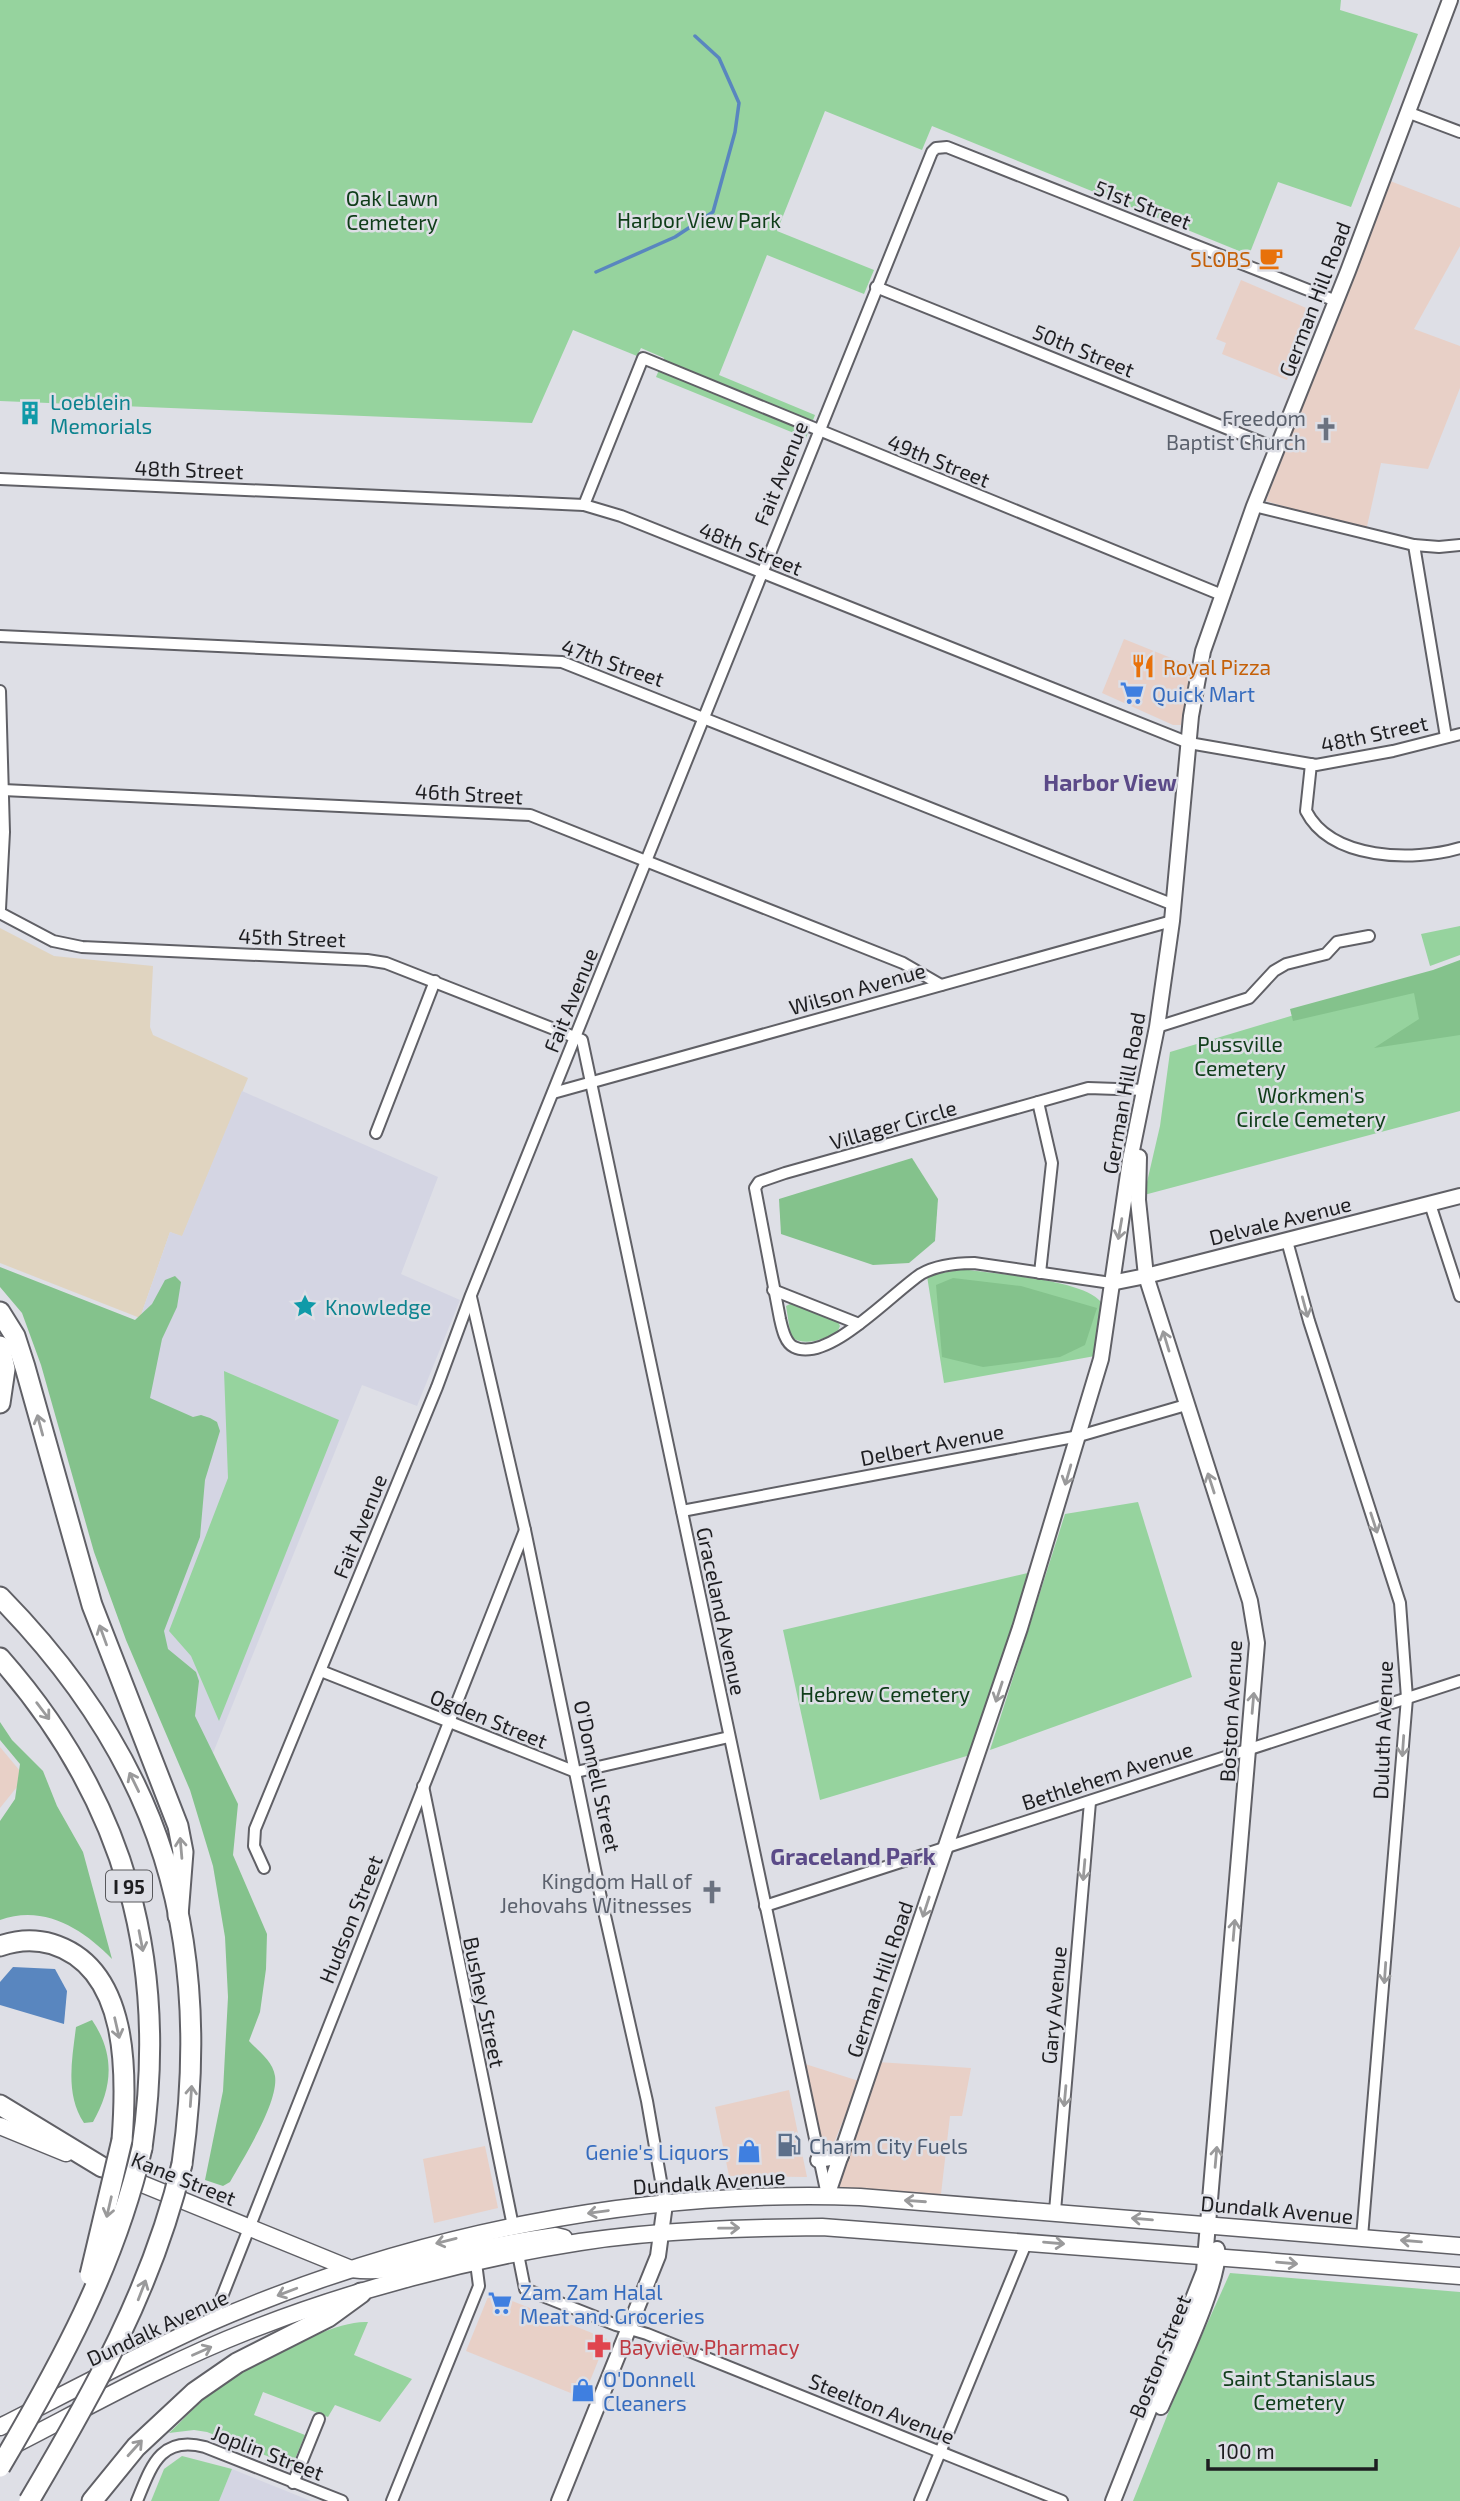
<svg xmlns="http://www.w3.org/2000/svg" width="1460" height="2501" viewBox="0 0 1460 2501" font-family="'Exo 2',sans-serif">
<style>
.commercial{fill:#e8d0c7}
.industrial{fill:#e0d4c0}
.built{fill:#d4d5e3}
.green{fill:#96d39e}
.forest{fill:#84c28c}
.water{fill:#5986bf}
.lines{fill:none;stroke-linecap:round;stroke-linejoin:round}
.stream{stroke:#5986bf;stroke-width:3.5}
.street-casing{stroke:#606066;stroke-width:14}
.secondary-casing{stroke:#606066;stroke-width:18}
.primary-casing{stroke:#606066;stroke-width:19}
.highway-casing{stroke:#606066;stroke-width:23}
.street{stroke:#fff;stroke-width:10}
.secondary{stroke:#fff;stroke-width:14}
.primary{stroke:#fff;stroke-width:16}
.highway{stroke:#fff;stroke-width:19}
.highway-bridge-casing{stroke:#606066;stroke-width:23;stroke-linecap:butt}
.highway-bridge{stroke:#fff;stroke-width:19}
.oneway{stroke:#9a9a9b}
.labels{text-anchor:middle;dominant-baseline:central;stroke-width:5;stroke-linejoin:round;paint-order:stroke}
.shield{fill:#dedfe6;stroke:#58585c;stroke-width:2}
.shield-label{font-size:19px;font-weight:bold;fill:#1e1e21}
.park-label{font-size:21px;fill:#0f3d19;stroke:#dedfe6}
.street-label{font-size:21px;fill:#1e1e21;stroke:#dedfe6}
.food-label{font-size:21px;fill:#c56008;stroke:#dedfe6;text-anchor:end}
.culture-label{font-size:21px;fill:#0d838f;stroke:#dedfe6;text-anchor:start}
.worship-label{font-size:21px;fill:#5b616d;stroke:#dedfe6;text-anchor:end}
.shop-label{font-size:21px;fill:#366cbe;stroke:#dedfe6;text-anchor:start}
.service-label{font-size:21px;fill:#4e5e75;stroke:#dedfe6;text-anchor:start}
.health-label{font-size:21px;fill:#be3a42;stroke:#dedfe6;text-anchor:start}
.neighbourhood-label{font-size:23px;font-weight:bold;fill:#5b4a88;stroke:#dedfe6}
</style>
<rect width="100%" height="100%" fill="#dedfe6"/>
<g class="commercial">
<path d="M1385,179L1460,208V246L1414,329L1460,346V388L1428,469L1381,463L1366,531L1266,501Z"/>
<path d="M1241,280L1311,310L1287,380L1222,354L1226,343L1216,339Z"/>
<path d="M1124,639L1191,666L1181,725H1173L1102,693Z"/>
<path d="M0,1747L25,1777L0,1808Z"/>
<path d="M877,2062L971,2068L962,2116H950L941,2194L832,2192Z"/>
<path d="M802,2063L859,2081L830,2153L823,2152Z"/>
<path d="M789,2090L807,2177L729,2176L715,2107Z"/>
<path d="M485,2146L498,2208L434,2223L423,2159Z"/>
<path d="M490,2292L607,2339L583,2398L466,2351Z"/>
</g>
<path class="industrial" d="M0,928L54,956L153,966L150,1027L153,1035L248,1078L182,1237L170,1232L140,1318L0,1263Z"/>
<g class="built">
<path d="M242,1091L438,1177L401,1274L460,1300L417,1406L362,1385L211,1758L128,1625L145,1404L140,1318L170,1232L182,1236Z"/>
<path d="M232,2469L311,2501H219Z"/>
</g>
<g class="green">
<path d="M0,0H1341L1340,10L1418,34L1351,207L1278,182L1249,255L932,126L922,150L825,111L777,231L874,270L864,294L767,255L719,375L815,415L806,438L656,377L664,358L641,348L637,356L573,330L532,423L0,401Z"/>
<path d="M1460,926V955L1430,966L1421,934Z"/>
<path d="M1425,976L1460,1023V1111L1144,1195L1160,1126L1170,1052Z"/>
<path d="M962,1269C993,1274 1083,1279 1101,1302L1095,1356L944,1383L927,1276Z"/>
<path d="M792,1303L837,1320L840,1326L837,1333C822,1339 806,1347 791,1337L786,1306Z"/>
<path d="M224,1371L339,1420L219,1721L191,1656L169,1631L228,1478Z"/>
<path d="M1138,1502L1192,1677L990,1750L1065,1514Z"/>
<path d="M1032,1572L970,1755L820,1800L783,1630Z"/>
<path d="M1230,2273L1460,2292V2501H1133L1179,2386Z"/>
<path d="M368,2322L354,2355L412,2379L380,2422L335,2405L328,2417L263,2392L254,2415L305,2435L292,2466L207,2432L194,2430L169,2433C182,2421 194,2407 208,2396C238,2372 330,2319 368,2322Z"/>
<path d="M182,2456L232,2469L219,2501H151L164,2469Z"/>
</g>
<g class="forest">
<path d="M1460,960V1035L1374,1048L1419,1019L1414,993L1293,1021L1290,1009L1433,970Z"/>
<path d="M912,1158L938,1199L935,1241L909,1263L873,1265L781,1234L779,1199Z"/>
<path d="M0,1267L135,1320L152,1304L165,1280L175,1276L181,1282L177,1307L162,1339L150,1398L193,1417L201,1415L210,1418L217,1422L220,1431L205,1480L200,1537L164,1631L168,1649L196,1672L199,1681L195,1716L238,1804L233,1855L267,1934L266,1969L260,2012L249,2041C258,2051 273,2061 275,2076C279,2102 243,2159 230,2182L223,2186L205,2180L223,2091L228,1997L225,1937L213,1866L190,1790L126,1640L94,1552L41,1365L22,1313L0,1287Z"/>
<path d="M953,1278L1021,1286L1097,1308L1085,1345L1060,1357L983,1367L942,1357L936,1285Z"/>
<path d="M0,1722L12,1740L43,1771L57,1806L83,1852L112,1959C83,1929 44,1904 0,1920V1821L15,1799L20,1764L0,1740Z"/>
<path d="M92,2020C115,2054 113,2087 93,2122L84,2123C65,2094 72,2060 76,2027Z"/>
</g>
<path class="water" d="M13,1967L55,1969L67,1991L64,2024L0,2005V1982Z"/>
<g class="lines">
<path class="stream" d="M596,272L675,237L713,212L735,132L739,103L719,58L695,36"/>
<g class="street-casing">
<g id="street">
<path d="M1407,112L1460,132"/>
<path d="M876,287L1278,449"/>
<path d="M0,479L584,505L621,516L1189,743L1316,765L1393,751L1460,734"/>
<path d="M584,505L643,358L1222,595"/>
<path d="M1254,506L1414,545L1439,547L1460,545"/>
<path d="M1414,545L1446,737"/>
<path d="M0,636L562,662L1174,905"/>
<path d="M0,691L4,832L0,909"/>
<path d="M1311,764L1306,811C1331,860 1413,862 1460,848"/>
<path d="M3,790L530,815L903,963L941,985"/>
<path d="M0,913L53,941L82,947L367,960L386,963L582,1040L827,2195"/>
<path d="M1157,1027L1249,998L1274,971L1286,964L1326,954L1337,942L1369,936"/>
<path d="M553,1093L1172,921"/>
<path d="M1038,1102L1052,1163L1040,1273"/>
<path d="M376,1133L435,981"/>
<path d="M1430,1204L1460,1296"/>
<path d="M1287,1241L1309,1321L1400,1603L1407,1698L1362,2237"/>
<path d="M1111,1283L974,1263C956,1263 937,1265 921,1274C893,1292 828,1364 794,1347C785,1343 782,1328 780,1319L755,1188L759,1182L785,1173L1088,1088L1146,1090"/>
<path d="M773,1290L859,1324"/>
<path d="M471,1297L525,1530L601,1898L647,2101L665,2204"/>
<path d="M682,1511L1079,1436L1186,1405"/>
<path d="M321,1671L576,1772L729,1737"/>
<path d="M423,1786L513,2226"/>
<path d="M264,1868L254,1846L255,1829L437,1387L471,1295L932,152L936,148L947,147L1336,301"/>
<path d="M765,1906L1460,1681"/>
<path d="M1055,2211L1090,1802"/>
<path d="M518,2254L525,2289L616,2325L647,2334L1062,2501"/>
<path d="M212,2322L525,1530"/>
<path d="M293,2483L319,2419"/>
<path d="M137,2501C151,2467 160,2435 205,2447L342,2501"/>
<path d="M392,2501L479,2286L476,2263"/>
<path d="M920,2501L1027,2241"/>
</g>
</g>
<g class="secondary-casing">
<g id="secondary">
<path d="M1111,1283L1146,1276L1460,1196"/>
<path d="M818,2160L841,2156"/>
<path d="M827,2196L1020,1628L1101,1359L1130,1160L1157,1027L1172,921L1191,716L1203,651L1254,506L1348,271L1450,0"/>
<path d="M1161,2407C1173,2379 1224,2273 1217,2249"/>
<path d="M559,2501L658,2256L665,2204"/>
<path d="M1113,2501L1204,2271L1257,1643L1250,1601L1146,1276L1138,1200L1139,1157"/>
</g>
</g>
<g class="primary-casing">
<g id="primary">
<path d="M0,2126L66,2153"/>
<path d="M103,2168L351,2269C393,2275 430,2260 470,2251C498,2245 528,2240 556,2236L564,2238"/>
<path d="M0,2427C69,2392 138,2355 209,2323C413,2234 638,2189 860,2197L1460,2246"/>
<path d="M10,2447C88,2407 166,2363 248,2331C351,2290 470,2259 580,2242C660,2230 742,2228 822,2227L1460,2276"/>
</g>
</g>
<g class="highway-casing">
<g id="highway">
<path d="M0,1312L15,1336L25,1367L92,1605L178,1826L183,1852L178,1916"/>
<path d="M0,1346L5,1369L0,1403"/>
<path d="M0,1597C162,1762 214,1936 182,2164"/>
<path d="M0,1658C126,1801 169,1961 142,2148"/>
<path d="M0,1946C17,1940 35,1939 52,1944C130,1968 127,2075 122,2140"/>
<path d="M0,2105L102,2167"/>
<path d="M92,2501L136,2447L195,2392L237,2363L328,2317L361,2293"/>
</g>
</g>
<use href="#street" class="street"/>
<use href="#secondary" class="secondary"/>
<use href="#primary" class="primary"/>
<use href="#highway" class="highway"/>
<g class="highway-bridge-casing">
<g id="highway-bridge">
<path d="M90,2275L122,2140"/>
<path d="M0,2467C60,2365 115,2265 142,2148"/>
<path d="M29,2501C93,2393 153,2287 182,2164"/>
</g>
</g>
<use href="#highway-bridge" class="highway-bridge"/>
</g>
<defs><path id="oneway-shaft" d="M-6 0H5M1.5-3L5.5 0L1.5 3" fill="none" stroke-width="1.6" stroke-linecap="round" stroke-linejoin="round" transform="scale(1.75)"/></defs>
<g class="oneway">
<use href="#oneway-shaft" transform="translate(1120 1229) rotate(100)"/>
<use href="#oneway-shaft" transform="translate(1305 1307) rotate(75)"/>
<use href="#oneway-shaft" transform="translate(1166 1341) rotate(-107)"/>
<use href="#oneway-shaft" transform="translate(40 1425) rotate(-105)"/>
<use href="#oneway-shaft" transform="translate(1068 1475) rotate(106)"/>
<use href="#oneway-shaft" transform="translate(1211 1483) rotate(-108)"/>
<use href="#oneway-shaft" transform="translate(1374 1523) rotate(72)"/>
<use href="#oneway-shaft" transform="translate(103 1635) rotate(-110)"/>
<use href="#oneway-shaft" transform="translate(999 1692) rotate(108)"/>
<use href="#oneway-shaft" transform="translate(1253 1703) rotate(-85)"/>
<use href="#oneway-shaft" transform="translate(43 1711) rotate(53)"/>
<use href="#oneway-shaft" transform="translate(1403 1746) rotate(94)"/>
<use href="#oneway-shaft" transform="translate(134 1782) rotate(-116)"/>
<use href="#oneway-shaft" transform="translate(181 1848) rotate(-95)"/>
<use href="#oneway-shaft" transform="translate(1084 1870) rotate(95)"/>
<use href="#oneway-shaft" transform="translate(926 1907) rotate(108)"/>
<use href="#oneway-shaft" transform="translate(1234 1930) rotate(-85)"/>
<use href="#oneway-shaft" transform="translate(141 1941) rotate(79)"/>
<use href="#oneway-shaft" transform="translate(1385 1973) rotate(94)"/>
<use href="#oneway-shaft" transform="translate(117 2028) rotate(77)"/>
<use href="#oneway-shaft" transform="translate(191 2096) rotate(-86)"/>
<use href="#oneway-shaft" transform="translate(1065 2096) rotate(95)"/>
<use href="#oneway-shaft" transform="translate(1216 2157) rotate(-85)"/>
<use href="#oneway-shaft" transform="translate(915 2201) rotate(-176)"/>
<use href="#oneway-shaft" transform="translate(109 2207) rotate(103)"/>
<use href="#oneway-shaft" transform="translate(598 2212) rotate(172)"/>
<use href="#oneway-shaft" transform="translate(1142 2219) rotate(-175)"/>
<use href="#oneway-shaft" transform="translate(729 2228) rotate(-1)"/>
<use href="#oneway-shaft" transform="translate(446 2241) rotate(166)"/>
<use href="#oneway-shaft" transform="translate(1411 2241) rotate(-175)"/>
<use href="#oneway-shaft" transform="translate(1054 2243) rotate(5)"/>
<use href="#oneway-shaft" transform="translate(1287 2263) rotate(5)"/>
<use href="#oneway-shaft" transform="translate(142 2290) rotate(-69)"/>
<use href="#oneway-shaft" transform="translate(287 2292) rotate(159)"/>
<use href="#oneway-shaft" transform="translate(202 2351) rotate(-24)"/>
<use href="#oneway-shaft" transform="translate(135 2448) rotate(-48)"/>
</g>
<defs>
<g id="cafe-bare" transform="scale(1.89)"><path d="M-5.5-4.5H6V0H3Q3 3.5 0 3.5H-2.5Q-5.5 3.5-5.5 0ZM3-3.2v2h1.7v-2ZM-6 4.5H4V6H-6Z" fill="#e8710a" stroke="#dedfe6" stroke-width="2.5" paint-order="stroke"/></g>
<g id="building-bare" transform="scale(1.89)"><path d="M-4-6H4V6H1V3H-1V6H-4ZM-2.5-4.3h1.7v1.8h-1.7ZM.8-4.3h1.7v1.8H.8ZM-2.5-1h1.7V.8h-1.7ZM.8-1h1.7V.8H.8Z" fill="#0f9aa8" stroke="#dedfe6" stroke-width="2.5" paint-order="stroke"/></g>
<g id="church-bare" transform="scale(1.89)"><path d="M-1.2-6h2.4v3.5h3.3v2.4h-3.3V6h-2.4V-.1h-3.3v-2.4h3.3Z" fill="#6b7280" stroke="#dedfe6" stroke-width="2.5" paint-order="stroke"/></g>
<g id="restaurant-bare" transform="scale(1.89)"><path d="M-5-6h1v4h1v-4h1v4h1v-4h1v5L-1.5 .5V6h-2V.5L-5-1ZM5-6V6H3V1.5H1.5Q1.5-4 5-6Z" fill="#e8710a" stroke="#dedfe6" stroke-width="2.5" paint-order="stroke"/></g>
<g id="supermarket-bare" transform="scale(1.89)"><path d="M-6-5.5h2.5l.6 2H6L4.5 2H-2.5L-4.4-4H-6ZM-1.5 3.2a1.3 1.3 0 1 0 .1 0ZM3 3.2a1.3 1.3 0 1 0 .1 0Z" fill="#3f7fe0" stroke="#dedfe6" stroke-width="2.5" paint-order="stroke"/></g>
<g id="sight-bare" transform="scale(1.89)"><path d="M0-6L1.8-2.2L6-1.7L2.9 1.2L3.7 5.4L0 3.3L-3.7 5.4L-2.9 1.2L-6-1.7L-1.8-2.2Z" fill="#0f9aa8" stroke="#dedfe6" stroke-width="2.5" paint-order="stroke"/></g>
<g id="fuel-bare" transform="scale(1.89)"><path d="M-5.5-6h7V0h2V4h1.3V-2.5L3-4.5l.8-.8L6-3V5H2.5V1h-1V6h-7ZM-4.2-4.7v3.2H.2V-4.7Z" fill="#5c6f8a" stroke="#dedfe6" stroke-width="2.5" paint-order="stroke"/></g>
<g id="shop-bare" transform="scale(1.89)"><path d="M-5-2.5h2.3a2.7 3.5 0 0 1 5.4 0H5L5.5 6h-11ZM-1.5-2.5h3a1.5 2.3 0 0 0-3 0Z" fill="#3f7fe0" stroke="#dedfe6" stroke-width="2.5" paint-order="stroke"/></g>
<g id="pharmacy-bare" transform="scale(1.89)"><path d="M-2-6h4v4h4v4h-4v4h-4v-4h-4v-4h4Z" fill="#e0444e" stroke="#dedfe6" stroke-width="2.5" paint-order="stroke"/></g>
</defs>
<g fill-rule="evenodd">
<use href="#cafe-bare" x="1271" y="258"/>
<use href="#building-bare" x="30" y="413"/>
<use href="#church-bare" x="1326" y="429"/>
<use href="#restaurant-bare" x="1143" y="666"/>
<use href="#supermarket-bare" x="1132" y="693"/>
<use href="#sight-bare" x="305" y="1306"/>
<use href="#church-bare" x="712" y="1892"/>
<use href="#fuel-bare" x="789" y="2145"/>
<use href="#shop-bare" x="749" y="2151"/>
<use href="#supermarket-bare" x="500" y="2303"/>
<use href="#pharmacy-bare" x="599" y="2346"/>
<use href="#shop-bare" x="583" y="2390"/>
</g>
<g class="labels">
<rect class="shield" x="106" y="1870.5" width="46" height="31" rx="5"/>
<g class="shield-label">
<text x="129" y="1886">I 95</text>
</g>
<g class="park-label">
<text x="392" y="197">Oak Lawn<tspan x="392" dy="24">Cemetery</tspan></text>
<text x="699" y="219">Harbor View Park</text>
<text x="1240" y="1043">Pussville<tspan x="1240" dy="24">Cemetery</tspan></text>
<text x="1311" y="1094">Workmen's<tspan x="1311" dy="24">Circle Cemetery</tspan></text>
<text x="885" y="1693">Hebrew Cemetery</text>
<text x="1299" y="2377">Saint Stanislaus<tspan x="1299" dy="24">Cemetery</tspan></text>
</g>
<g class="street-label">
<text transform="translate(1143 204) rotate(21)">51st Street</text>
<text transform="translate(1314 299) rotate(-69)">German Hill Road</text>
<text transform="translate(1084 350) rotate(22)">50th Street</text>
<text transform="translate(939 460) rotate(22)">49th Street</text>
<text transform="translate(189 469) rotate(2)">48th Street</text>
<text transform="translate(780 473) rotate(-68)">Fait Avenue</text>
<text transform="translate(751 548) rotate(22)">48th Street</text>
<text transform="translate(613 662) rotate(19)">47th Street</text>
<text transform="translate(1374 733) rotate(-12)">48th Street</text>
<text transform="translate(469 793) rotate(3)">46th Street</text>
<text transform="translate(292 937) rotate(2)">45th Street</text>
<text transform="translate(857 988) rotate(-16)">Wilson Avenue</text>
<text transform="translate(570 1000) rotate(-68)">Fait Avenue</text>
<text transform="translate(1123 1093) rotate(-80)">German Hill Road</text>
<text transform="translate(893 1124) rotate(-16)">Villager Circle</text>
<text transform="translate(1280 1220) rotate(-14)">Delvale Avenue</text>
<text transform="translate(932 1444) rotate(-11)">Delbert Avenue</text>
<text transform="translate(359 1526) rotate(-68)">Fait Avenue</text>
<text transform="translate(722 1611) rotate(78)">Graceland Avenue</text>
<text transform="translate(1230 1711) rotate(-87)">Boston Avenue</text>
<text transform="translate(489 1718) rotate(22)">Ogden Street</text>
<text transform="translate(1382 1730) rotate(-88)">Duluth Avenue</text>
<text transform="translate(1107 1775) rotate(-18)">Bethlehem Avenue</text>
<text transform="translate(598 1776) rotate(78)">O'Donnell Street</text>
<text transform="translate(350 1919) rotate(-68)">Hudson Street</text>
<text transform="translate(879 1979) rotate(-71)">German Hill Road</text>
<text transform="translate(485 2002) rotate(78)">Bushey Street</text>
<text transform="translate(1053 2005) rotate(-85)">Gary Avenue</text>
<text transform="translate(184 2178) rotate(22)">Kane Street</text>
<text transform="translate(709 2181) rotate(-4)">Dundalk Avenue</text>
<text transform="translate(1277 2209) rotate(5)">Dundalk Avenue</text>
<text transform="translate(157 2327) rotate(-25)">Dundalk Avenue</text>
<text transform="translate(1159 2356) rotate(-68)">Boston Street</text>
<text transform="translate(882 2408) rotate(22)">Steelton Avenue</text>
<text transform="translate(268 2452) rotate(21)">Joplin Street</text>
</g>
<g class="food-label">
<text x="1251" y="258">SLOBS</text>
<text x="1163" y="666" text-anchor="start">Royal Pizza</text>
</g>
<g class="culture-label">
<text x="50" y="401">Loeblein<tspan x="50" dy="24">Memorials</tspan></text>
<text x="325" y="1306">Knowledge</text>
</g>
<g class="worship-label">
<text x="1306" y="417">Freedom<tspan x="1306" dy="24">Baptist Church</tspan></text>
<text x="692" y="1880">Kingdom Hall of<tspan x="692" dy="24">Jehovahs Witnesses</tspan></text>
</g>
<g class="shop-label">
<text x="1152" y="693">Quick Mart</text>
<text x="729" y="2151" text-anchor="end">Genie's Liquors</text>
<text x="520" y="2291">Zam Zam Halal<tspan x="520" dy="24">Meat and Groceries</tspan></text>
<text x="603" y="2378">O'Donnell<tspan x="603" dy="24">Cleaners</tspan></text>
</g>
<g class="service-label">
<text x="809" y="2145">Charm City Fuels</text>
</g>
<g class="health-label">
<text x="619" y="2346">Bayview Pharmacy</text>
</g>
<g class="neighbourhood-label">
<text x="1110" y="782">Harbor View</text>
<text x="853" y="1856">Graceland Park</text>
</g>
</g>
<path d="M1208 2459v10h168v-10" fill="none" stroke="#1e1e21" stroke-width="3.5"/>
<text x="1218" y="2459" font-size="21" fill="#1e1e21" stroke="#dedfe6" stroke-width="5" paint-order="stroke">100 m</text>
</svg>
